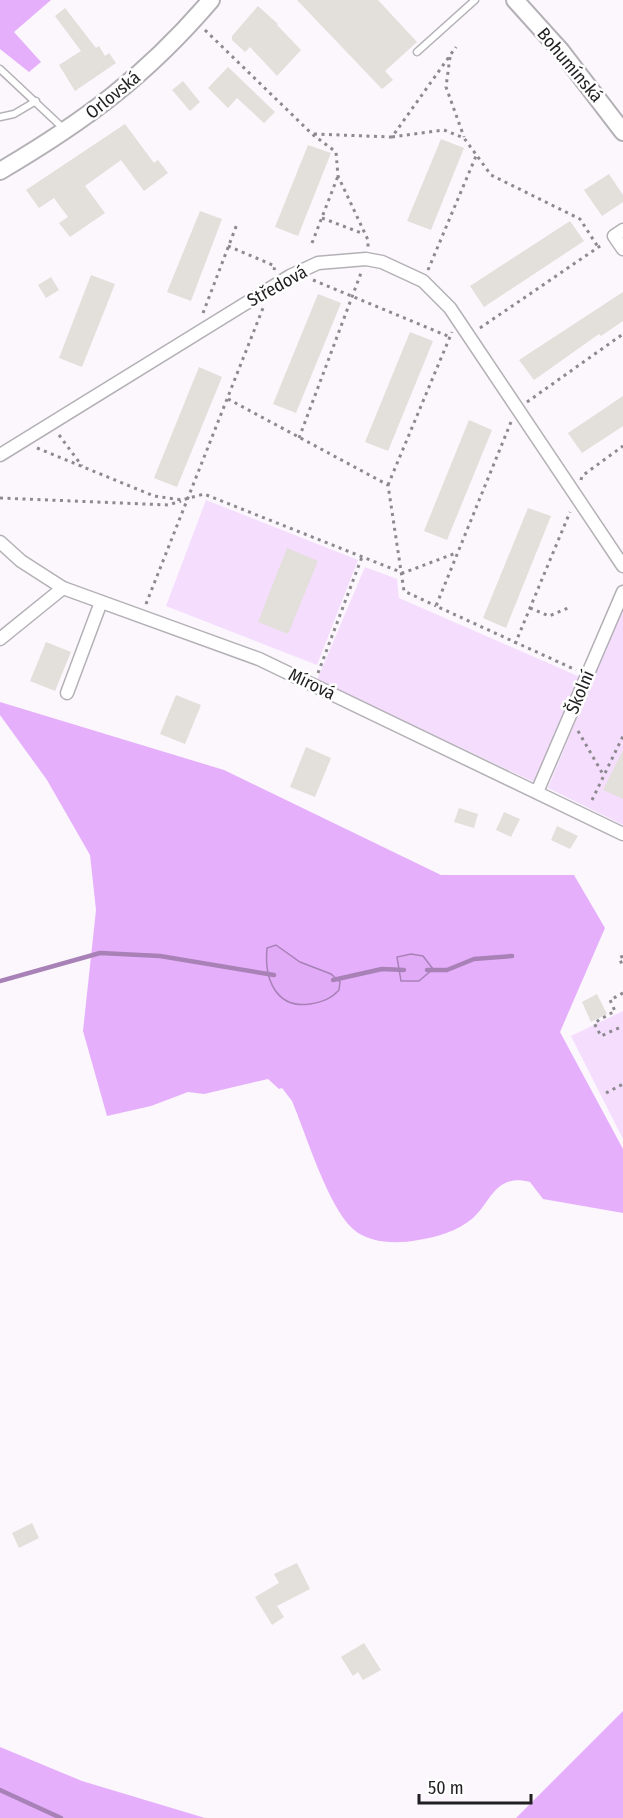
<svg xmlns="http://www.w3.org/2000/svg" width="623" height="1818" viewBox="0 0 623 1818" font-family="'Fira Sans Condensed',sans-serif">
<style>
.green{fill:#f5ddfe}
.forest{fill:#e6affc}
.water{fill:#e2abf7;stroke:#a881b7;stroke-width:1.5}
.lines{fill:none;stroke-linecap:round;stroke-linejoin:round}
.stream{stroke:#a881b7;stroke-width:4.5}
.building{fill:#e3dfda}
.lane-casing{stroke:#b4b1b6;stroke-width:9}
.street-casing{stroke:#b4b1b6;stroke-width:15}
.secondary-casing{stroke:#b4b1b6;stroke-width:20}
.path{stroke:#8c8a8e;stroke-width:3;stroke-dasharray:3 4.5;stroke-linecap:butt}
.lane{stroke:#fff;stroke-width:6}
.street{stroke:#fff;stroke-width:12}
.secondary{stroke:#fff;stroke-width:16}
.labels{text-anchor:middle;dominant-baseline:central;stroke-width:5;stroke-linejoin:round;paint-order:stroke}
.street-label{font-size:18px;fill:#201f21;stroke:#fff}
</style>
<rect width="100%" height="100%" fill="#fbf7fd"/>
<g class="green">
<path d="M206,500L358,560L317,665L166,606Z"/>
<path d="M365,567L397,579L399,598L580,677L536,783L317,680Z"/>
<path d="M623,606V825L548,788Z"/>
<path d="M623,1011V1139L571,1036Z"/>
</g>
<g class="forest">
<path d="M0,0H51L14,32L41,62L29,72L0,49Z"/>
<path d="M0,702L224,770L441,875H574L605,928L560,1032L623,1149V1213L543,1199L530,1182C495,1173 491,1202 473,1218C458,1231 437,1237 418,1240C398,1244 370,1244 353,1229C328,1207 306,1134 292,1101L282,1088L279,1089L268,1079L204,1094L188,1092L151,1106L107,1116L83,1031L96,910L90,855L47,780L0,715Z"/>
<path d="M623,1711V1818H516Z"/>
<path d="M0,1747L82,1781L205,1818H0Z"/>
</g>
<g class="water">
<path d="M276,945L300,962L331,974L340,982L339,990C331,999 322,1002 310,1004C276,1009 264,979 267,948Z"/>
<path d="M411,954L423,956L433,969L419,981H401L397,957Z"/>
</g>
<g class="lines">
<g class="stream">
<path d="M427,970H447L474,959L512,956"/>
<path d="M333,980L382,969L404,970"/>
<path d="M0,981L100,953L160,956L274,975"/>
<path d="M0,1790L61,1818"/>
</g>
</g>
<g class="building">
<path d="M297,0H378L417,42L385,71L393,80L382,89Z"/>
<path d="M258,6L278,24L277,25L301,50L277,76L250,47L245,52L232,40V36Z"/>
<path d="M65,8L96,48L99,46L105,56L109,53L116,63L75,91L59,65L81,51L55,16Z"/>
<path d="M228,67L275,112L264,123L237,98L228,108L208,88Z"/>
<path d="M183,81L200,102L190,111L172,90Z"/>
<path d="M125,124L154,163L158,160L168,173L144,191L121,160L85,186L105,213L70,237L59,223L68,217L54,198L39,208L26,190Z"/>
<path d="M441,139L464,148L431,230L407,221Z"/>
<path d="M308,145L331,153L298,236L275,227Z"/>
<path d="M609,174L623,195V202L602,216L584,190Z"/>
<path d="M200,211L222,219L191,301L167,292Z"/>
<path d="M570,221L584,241L484,307L470,286Z"/>
<path d="M91,275L115,284L82,367L59,358Z"/>
<path d="M51,277L59,290L46,298L38,285Z"/>
<path d="M623,292V321L601,336L599,334L534,380L519,360Z"/>
<path d="M318,294L341,303L296,413L273,404Z"/>
<path d="M410,332L433,341L388,451L365,442Z"/>
<path d="M199,367L222,377L177,487L154,478Z"/>
<path d="M623,396V426L582,453L568,433Z"/>
<path d="M469,420L492,430L447,540L424,531Z"/>
<path d="M528,508L551,516L506,628L483,618Z"/>
<path d="M287,548L318,561L288,634L258,622Z"/>
<path d="M46,642L71,652L55,691L30,681Z"/>
<path d="M176,695L201,705L185,744L160,734Z"/>
<path d="M306,747L331,758L315,797L290,787Z"/>
<path d="M623,750V799L603,790Z"/>
<path d="M459,808L478,814L474,828L454,822Z"/>
<path d="M504,812L520,819L511,837L496,830Z"/>
<path d="M557,826L578,836L570,849L551,840Z"/>
<path d="M597,994L607,1014L591,1022L582,1002Z"/>
<path d="M32,1523L39,1538L19,1548L12,1533Z"/>
<path d="M297,1563L310,1589L277,1606L284,1617L272,1625L255,1597L279,1583L274,1574Z"/>
<path d="M364,1643L381,1670L363,1680L358,1672L353,1676L341,1657Z"/>
</g>
<g class="lines">
<g class="lane-casing">
<g id="lane">
<path d="M417,52L475,0"/>
<path d="M0,69L64,129"/>
<path d="M0,117L14,114L36,101"/>
</g>
</g>
<g class="street-casing">
<g id="street">
<path d="M623,230L614,236L623,249"/>
<path d="M0,455L290,276L318,263L366,259L382,262L423,281L450,308L623,566"/>
<path d="M0,542L21,561L63,588L259,659L623,834"/>
<path d="M0,639L63,588"/>
<path d="M67,693L101,602"/>
<path d="M537,792L623,592"/>
</g>
</g>
<g class="secondary-casing">
<g id="secondary">
<path d="M515,0L561,51L623,132"/>
<path d="M0,171C85,121 146,76 211,0"/>
</g>
</g>
<g class="path">
<path d="M205,30L312,134L336,152L338,176L368,240V247"/>
<path d="M450,57L446,87L464,137"/>
<path d="M314,134L392,137L456,47"/>
<path d="M392,137L444,130L464,138L491,175L580,219L598,247"/>
<path d="M322,218L364,234"/>
<path d="M312,243L338,176"/>
<path d="M228,246L275,266L274,270"/>
<path d="M428,270L476,156"/>
<path d="M313,280L450,337"/>
<path d="M203,313L237,224"/>
<path d="M480,328L603,244"/>
<path d="M228,399L388,485L404,591L436,606"/>
<path d="M527,402L623,334"/>
<path d="M511,422L436,606L576,670"/>
<path d="M59,435L82,466"/>
<path d="M299,438L361,273"/>
<path d="M37,448L154,496L182,500L204,494L403,573L456,553"/>
<path d="M581,480L582,476L623,446"/>
<path d="M388,485L452,332"/>
<path d="M0,498L168,505L181,501"/>
<path d="M146,604L263,308"/>
<path d="M530,608L549,616L568,608"/>
<path d="M515,644L570,512"/>
<path d="M318,673L362,557"/>
<path d="M578,731L604,776"/>
<path d="M592,800L623,736"/>
<path d="M623,956L619,958L623,966"/>
<path d="M623,993L610,1000L615,1011L594,1023L601,1036L623,1026"/>
<path d="M606,1093L623,1084"/>
</g>
<use href="#lane" class="lane"/>
<use href="#street" class="street"/>
<use href="#secondary" class="secondary"/>
</g>
<g class="labels">
<g class="street-label">
<text transform="translate(570 65) rotate(50)">Bohumínská</text>
<text transform="translate(113 95) rotate(-39)">Orlovská</text>
<text transform="translate(277 286) rotate(-29)">Středová</text>
<text transform="translate(312 684) rotate(26)">Mírová</text>
<text transform="translate(580 692) rotate(-67)">Školní</text>
</g>
</g>
<path d="M419 1794v9h112v-9" fill="none" stroke="#201f21" stroke-width="3"/>
<text x="428" y="1794" font-size="18" fill="#201f21" stroke="#ffffff" stroke-width="4.5" paint-order="stroke">50 m</text>
</svg>
